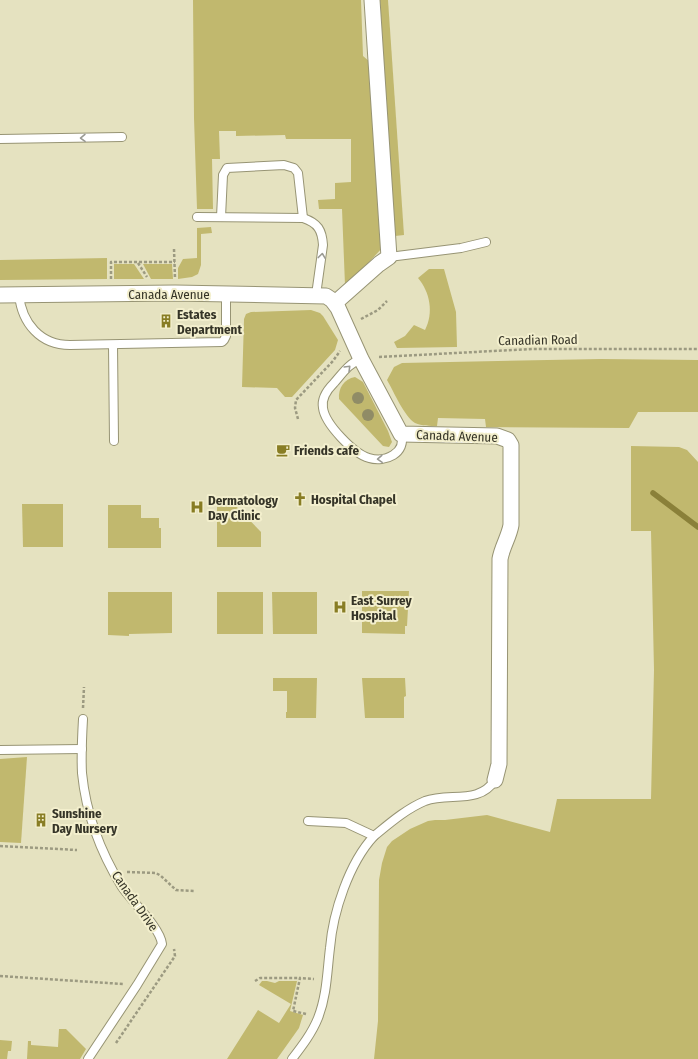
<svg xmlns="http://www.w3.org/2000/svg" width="698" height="1059" viewBox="0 0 698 1059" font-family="'Fira Sans Condensed',sans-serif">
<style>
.green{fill:#c1b86e}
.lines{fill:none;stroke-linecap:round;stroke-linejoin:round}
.stream{stroke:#8a8039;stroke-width:5.5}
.lane-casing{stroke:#979474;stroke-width:10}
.street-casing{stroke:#979474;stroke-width:17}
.path{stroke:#9c9a81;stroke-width:2.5;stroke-dasharray:3 2;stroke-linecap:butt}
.lane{stroke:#fff;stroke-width:8}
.street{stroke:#fff;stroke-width:15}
.tree{fill:#908c66}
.oneway{stroke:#9a9a93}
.labels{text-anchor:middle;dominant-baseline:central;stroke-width:4;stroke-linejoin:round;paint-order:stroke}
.street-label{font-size:13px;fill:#353427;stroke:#f3efcd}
.poi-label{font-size:13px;font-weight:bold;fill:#353427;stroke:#f3efcd;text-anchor:start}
</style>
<rect width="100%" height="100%" fill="#e5e2c0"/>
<g class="green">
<path d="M193,0H361L363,56L370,62L383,247L358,274L345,285L342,209H319L318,200L335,199V183L351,182V139H286L285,135L236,136V131H219L220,159H212L213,209H197L194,118Z"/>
<path d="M380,0H388L404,235L395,236Z"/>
<path d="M211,227L212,233L201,234V265L198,274L192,277L178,279V268L183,259L197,258V228Z"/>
<path d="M107,258V279L0,280V260Z"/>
<path d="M114,264H134L144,279H114Z"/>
<path d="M143,264H172L173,279H151Z"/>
<path d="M429,269H444L456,312L457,347L397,348L394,342L405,336L414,325L425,330C434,313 430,292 418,278Z"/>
<path d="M311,310L320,313L323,316L338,340L335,350L292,397H285L277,388L242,387L244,319L246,314L251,312Z"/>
<path d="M601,359L698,360V412H638L629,428L486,427L485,419L438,418L437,426C430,426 422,426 415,423C404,416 394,392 387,380L394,367L402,363Z"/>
<path d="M355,377L363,382L388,431L392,442L389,447L383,446L339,399C338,388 344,379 355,377Z"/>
<path d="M631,446L679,447L687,450L698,462V1059H374L378,1021L379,880L382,863L387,847L392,841L410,829L428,821L435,820H445L487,815L550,832L557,799H651L654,670L651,531H631Z"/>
<path d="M217,502H232L261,532V547H217Z"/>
<path d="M22,504H63V547H23Z"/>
<path d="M108,505H141V518H159V528H161V548H108Z"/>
<path d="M362,591H409L407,626H405V634L362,633Z"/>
<path d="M108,592H172V633L129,634V636L108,635Z"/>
<rect x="217" y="592" width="46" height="42"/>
<path d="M272,592H317V634H273Z"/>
<path d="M273,678H317L316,718H286V712H287V691H273Z"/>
<path d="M362,678H405L406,696L404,697V718H365Z"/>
<path d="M27,757L21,843L0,842V759Z"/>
<path d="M262,981H267L275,983L279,981H297L290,1011L303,1015L299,1028L277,1059H227L258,1010L279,1023L291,1004L259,985Z"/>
<path d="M59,1029H66L86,1049L80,1059H27L28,1041H31V1045L58,1047Z"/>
<path d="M0,1040L12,1041L11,1051H8L7,1059H0Z"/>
</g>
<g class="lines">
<path class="stream" d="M653,493L698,527"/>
<g class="lane-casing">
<g id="lane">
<path d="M0,139L122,137"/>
<path d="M197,217L303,218C318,223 322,230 323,245L316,295"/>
<path d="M221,217L223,175L227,168L284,165L294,168L298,173L303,218"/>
<path d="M389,257L461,248L486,242"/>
<path d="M19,295C22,323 40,345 70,345L222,342L224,340L226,336V294"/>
<path d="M113,345L114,441"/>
<path d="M361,359C349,363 342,374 334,383C327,390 321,398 323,408C325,424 354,454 369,458C385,463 407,453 401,434"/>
<path d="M83,719C82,737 81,755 82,773C86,814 101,853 122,887C132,902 160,927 162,944L137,985L88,1059"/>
<path d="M0,750L82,749"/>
<path d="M308,821L346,823L374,836C390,823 406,809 425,801C449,792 479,805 495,780"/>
<path d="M292,1059C302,1046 312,1033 318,1018C327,995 327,972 330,948C333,912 349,863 374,836"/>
</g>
</g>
<g class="street-casing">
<g id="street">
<path d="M0,295L175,293L326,296L332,300L338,308L361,359L401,434L497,436L508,440L511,445V525C509,537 502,547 500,559L499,764L495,780"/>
<path d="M335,303L379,264L389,257L372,0"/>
</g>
</g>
<g class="path">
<path d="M174,249L175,278"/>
<path d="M138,263L147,277"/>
<path d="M111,279V262H175"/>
<path d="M361,319L378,310L387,301"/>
<path d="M379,357L532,349H698"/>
<path d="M298,419L295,408L296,400L333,361L340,351"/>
<path d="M83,708L84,687"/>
<path d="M0,846L77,850"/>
<path d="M127,872L156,873L161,876L176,890L194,891"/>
<path d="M0,976L123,984"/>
<path d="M255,981L260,978H300"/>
<path d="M306,1014L293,1011L300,978L314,979"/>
<path d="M116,1043L175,956L174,949"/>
</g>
<use href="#lane" class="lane"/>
<use href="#street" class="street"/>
</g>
<g class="tree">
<circle cx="358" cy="398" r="6"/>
<circle cx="368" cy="415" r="6"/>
</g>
<defs><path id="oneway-chevron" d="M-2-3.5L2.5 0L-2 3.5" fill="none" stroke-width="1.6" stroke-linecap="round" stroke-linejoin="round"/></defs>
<g class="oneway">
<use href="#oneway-chevron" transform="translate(83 138) rotate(179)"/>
<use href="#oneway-chevron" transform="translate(322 256) rotate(-83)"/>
<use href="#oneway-chevron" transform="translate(348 368) rotate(-45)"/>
<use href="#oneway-chevron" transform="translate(380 459) rotate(177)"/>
</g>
<defs>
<g id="building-bare" transform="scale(1.08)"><path d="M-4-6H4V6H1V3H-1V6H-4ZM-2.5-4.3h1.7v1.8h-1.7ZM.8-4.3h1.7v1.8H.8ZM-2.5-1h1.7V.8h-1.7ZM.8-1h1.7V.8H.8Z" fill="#887d24" stroke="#f3efcd" stroke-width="2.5" paint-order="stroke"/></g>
<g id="cafe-bare" transform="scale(1.08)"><path d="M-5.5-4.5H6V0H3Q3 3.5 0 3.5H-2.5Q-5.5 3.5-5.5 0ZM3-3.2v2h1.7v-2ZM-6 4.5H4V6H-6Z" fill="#887d24" stroke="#f3efcd" stroke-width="2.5" paint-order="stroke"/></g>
<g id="church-bare" transform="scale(1.08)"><path d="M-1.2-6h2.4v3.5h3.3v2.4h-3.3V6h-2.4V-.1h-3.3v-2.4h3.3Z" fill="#887d24" stroke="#f3efcd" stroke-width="2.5" paint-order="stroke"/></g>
<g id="hospital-bare" transform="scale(1.08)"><path d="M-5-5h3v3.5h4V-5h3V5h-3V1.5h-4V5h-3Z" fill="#887d24" stroke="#f3efcd" stroke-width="2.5" paint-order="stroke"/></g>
</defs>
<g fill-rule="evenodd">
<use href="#building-bare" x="166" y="321"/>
<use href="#cafe-bare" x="283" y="450"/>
<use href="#church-bare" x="300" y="499"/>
<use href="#hospital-bare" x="197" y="507"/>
<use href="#hospital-bare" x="340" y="607"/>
<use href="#building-bare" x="41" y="820"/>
</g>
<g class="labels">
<g class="street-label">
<text x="169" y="294">Canada Avenue</text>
<text transform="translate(538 340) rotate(-1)">Canadian Road</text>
<text transform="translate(457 436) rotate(2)">Canada Avenue</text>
<text transform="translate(135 901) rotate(55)">Canada Drive</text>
</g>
<g class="poi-label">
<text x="177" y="314">Estates<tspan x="177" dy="15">Department</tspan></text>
<text x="294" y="450">Friends cafe</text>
<text x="311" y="499">Hospital Chapel</text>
<text x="208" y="500">Dermatology<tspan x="208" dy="15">Day Clinic</tspan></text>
<text x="351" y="600">East Surrey<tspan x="351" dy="15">Hospital</tspan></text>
<text x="52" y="813">Sunshine<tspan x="52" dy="15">Day Nursery</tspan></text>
</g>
</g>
</svg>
